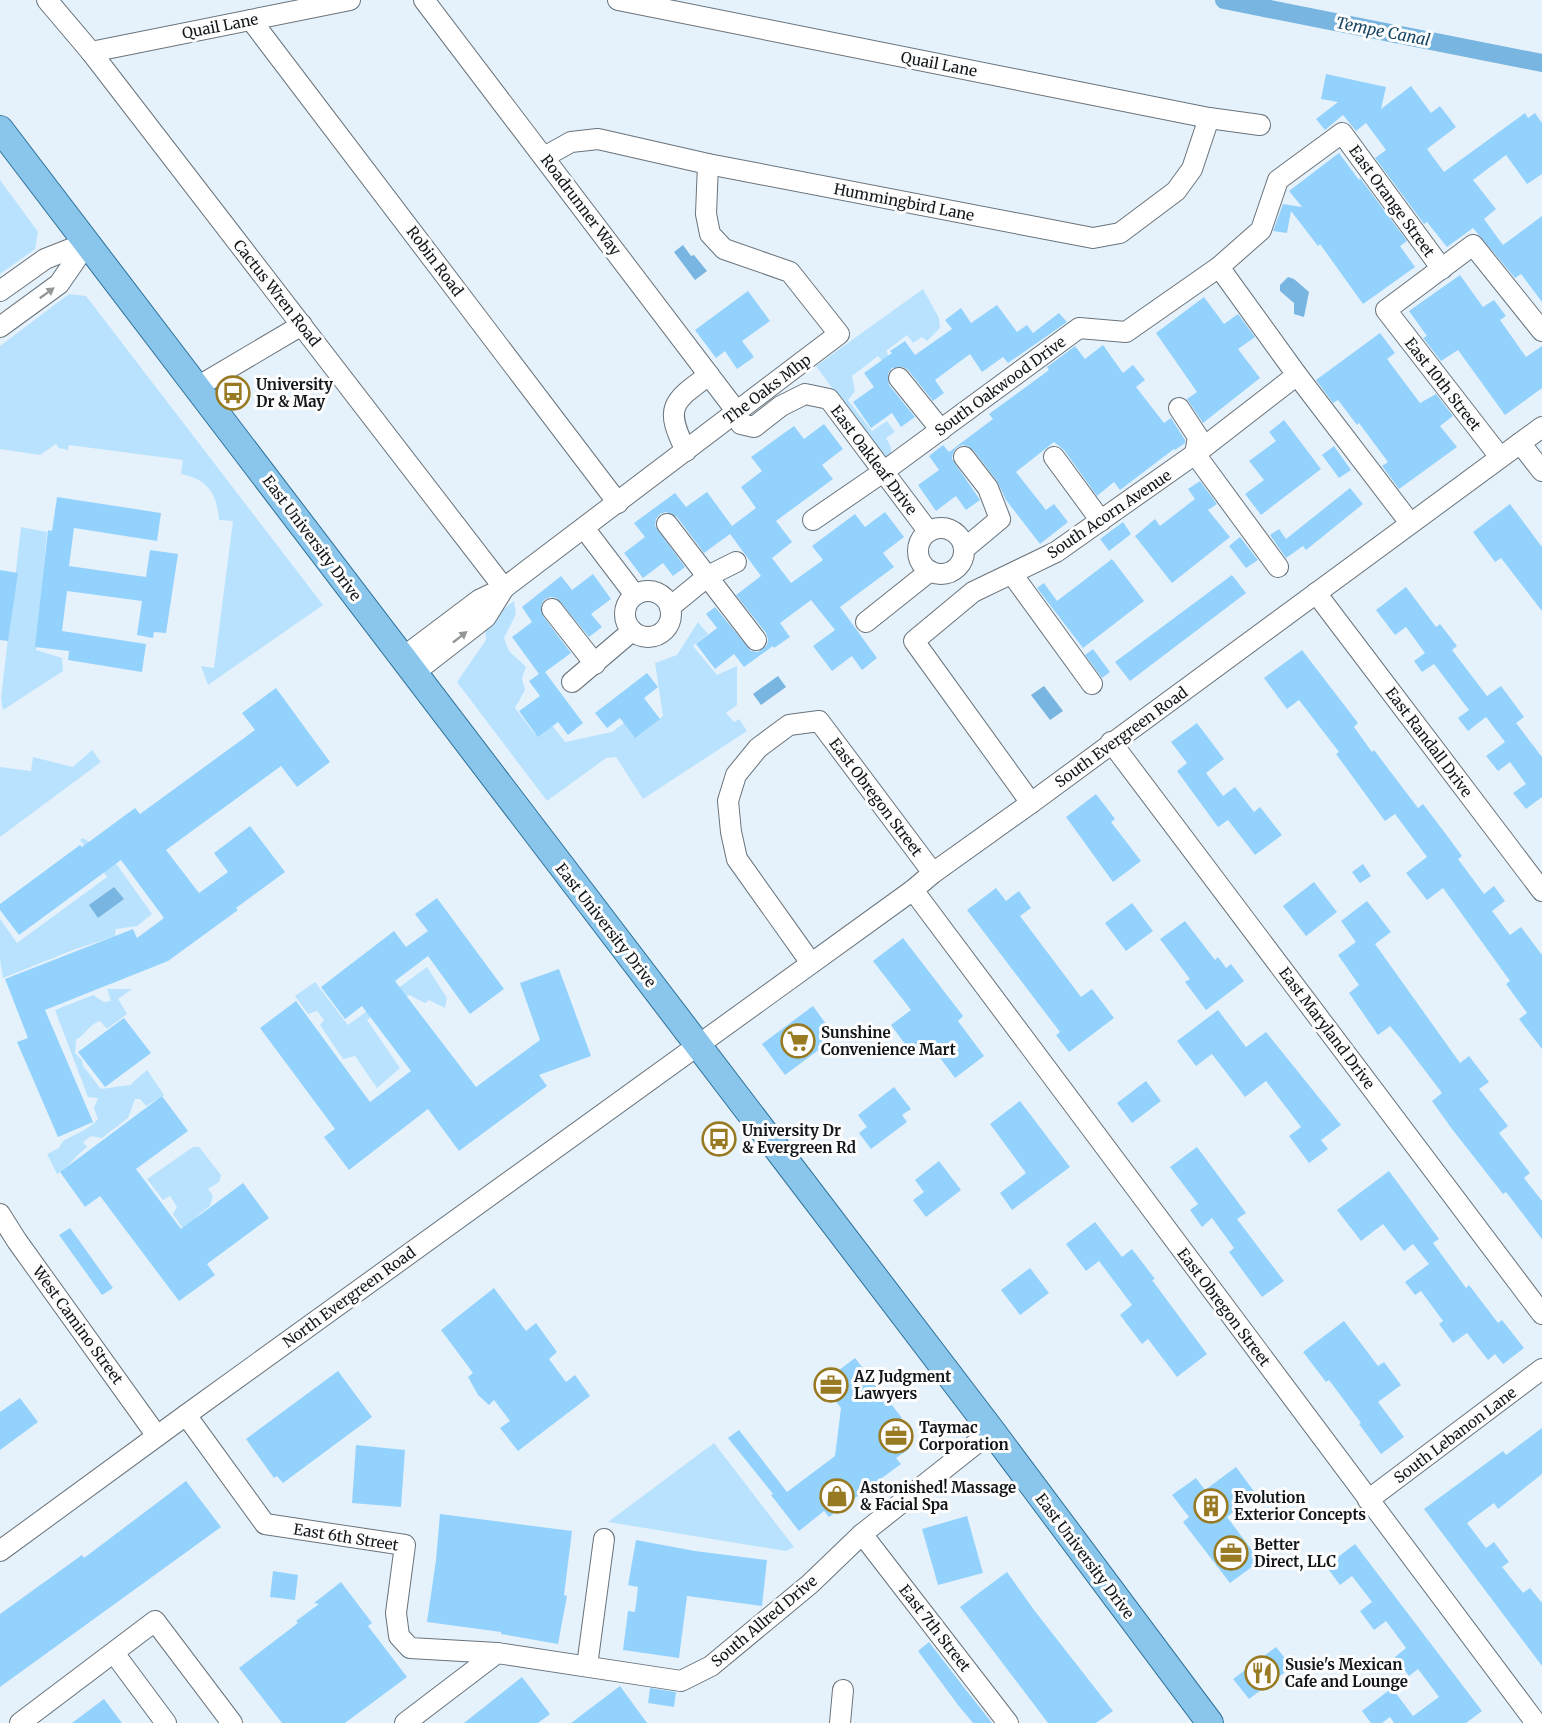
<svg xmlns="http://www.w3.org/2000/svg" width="1542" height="1723" viewBox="0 0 1542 1723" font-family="Merriweather,serif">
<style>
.green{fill:#b9e2ff}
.water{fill:#78b5e0}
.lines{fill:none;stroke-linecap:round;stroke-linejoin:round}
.canal{stroke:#78b5e0;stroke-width:18}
.building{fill:#94d2fe}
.minor-casing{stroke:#69737b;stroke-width:22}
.major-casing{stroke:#2d7099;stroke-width:28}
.minor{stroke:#fff;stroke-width:20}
.major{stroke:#8ac6eb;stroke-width:26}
.oneway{fill:#949798}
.labels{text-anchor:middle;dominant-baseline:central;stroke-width:6;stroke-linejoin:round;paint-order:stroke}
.street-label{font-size:15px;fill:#12171a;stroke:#fdfdfd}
.poi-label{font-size:15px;font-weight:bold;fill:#12171a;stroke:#fdfdfd;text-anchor:start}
.water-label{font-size:16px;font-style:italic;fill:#154562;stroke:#fdfdfd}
</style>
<rect width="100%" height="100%" fill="#e6f2fb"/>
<g class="green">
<path d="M0,180L38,232L35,249L0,274Z"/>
<path d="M923,289L939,318L940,328L927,341L922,337L913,343L907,335L886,351L894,365L889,369L878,356L852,376L855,391L848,400L872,431L887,421L895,432L886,438C891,446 894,452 887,459L882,456L816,366Z"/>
<path d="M69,294L86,296L323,605L208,685L201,666L214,668L233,521L219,520C217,494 208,479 181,474L183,460L69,445L68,450L59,448L56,444L40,455L0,449V346Z"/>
<path d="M21,527L47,532L36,650L62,658L63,671L3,710L1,698Z"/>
<path d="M514,601L516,614L504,638L509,651L526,667L522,678L525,690L515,708L535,734L552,725L565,742L612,732L624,723L635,737L663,716L655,663L677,655L698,622L708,634L693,646L717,675L737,666V705L726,713L734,722L739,719L747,731L643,799L616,757L606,758L547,801L457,682L486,640L485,623Z"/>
<path d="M92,750L101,762L0,837V767L31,771L33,757L73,767Z"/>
<path d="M83,838L110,855L152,914L137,926L116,929L115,936L73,950L3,978L0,959V919L17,943L107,877L80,840Z"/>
<path d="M427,967L447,998L445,1008L429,1000L425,1003L409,995L396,1000L367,1020L400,1068L377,1088L355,1056L343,1059L320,1025L324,1020L317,1011L308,1014L295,996L315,982L348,1025Z"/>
<path d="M107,989H132L118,999L127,1014L107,1029L100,1021C89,1024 86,1034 76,1040L75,1053L82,1060L83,1066L101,1089L130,1085L147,1070L164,1095L146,1106L140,1099H135L128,1118L102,1138L91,1136L83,1142L87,1147C75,1156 69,1167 57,1174L47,1154L59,1148L63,1141C75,1134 89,1130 98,1119L94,1108L98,1098L88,1097L55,1010L93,995L104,1002L111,1001Z"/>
<path d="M193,1147H199L221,1175L219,1182L208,1189L213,1196L210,1206L197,1216L211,1238L190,1239L173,1214L177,1207L170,1196L163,1200L147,1179Z"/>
<path d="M714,1443L794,1547L786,1551L608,1522Z"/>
</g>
<g class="water">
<path d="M683,245L691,256L694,255L707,271L695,280L674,252Z"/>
<path d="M1288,277L1294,279L1309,292L1304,317L1294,314V303L1280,291V285Z"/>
<path d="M778,676L786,687L761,705L753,694Z"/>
<path d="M1044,686L1063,711L1050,720L1031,695Z"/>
<path d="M114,887L124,899L98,918L89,905Z"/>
</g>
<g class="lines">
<path class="canal" d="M1224,0L1542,63"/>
</g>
<g class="building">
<path d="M1326,74L1386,87L1381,109L1411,86L1431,113L1440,106L1456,127L1427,149L1444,172L1525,113L1528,118L1535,113L1542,123V174L1527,184L1506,155L1473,180L1496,209L1484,219L1503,245L1542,216V302L1521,274L1515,278L1473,228L1447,247L1427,222L1424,224L1375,158L1386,150L1366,123L1356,131L1343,115L1325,130L1316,119L1338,102L1321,99Z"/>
<path d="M1339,153L1359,180L1360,178L1407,241L1400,246L1415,267L1363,304L1320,244L1318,246L1291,211L1287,233L1273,231L1283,204L1302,207L1289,191Z"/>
<path d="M1460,275L1483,307L1494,300L1506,316L1500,320L1526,357L1542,346V388L1505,415L1458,350L1441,361L1423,338L1427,336L1409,311Z"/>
<path d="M748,291L770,321L742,341L754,357L737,369L725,351L716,358L695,330Z"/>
<path d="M1204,297L1224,324L1238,314L1255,337L1238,349L1260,378L1203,423L1187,399L1197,392L1156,333Z"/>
<path d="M997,305L1017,332L1027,325L1033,333L1059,313L1067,322L1008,363L1003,357L982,372L970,354L935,380L944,393L933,401L908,370L903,367L892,368L888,374L889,385L915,417L901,427L892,413L871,428L853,402L874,387L864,373L892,353L890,351L905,341L915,355L952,329L945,320L961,308L971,323Z"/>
<path d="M1380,333L1395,353L1387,359L1420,403L1436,394L1453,416L1440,426L1457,447L1399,489L1382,466L1388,462L1359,423L1357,425L1338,400L1333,403L1316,380Z"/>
<path d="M1103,345L1123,373L1133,365L1145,380L1136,387L1164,423L1171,418L1185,440V443L1175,450L1174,449L1120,490L1114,482L1097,496L1064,450L1054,442L1016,472L1046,510L1054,504L1068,522L1040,544L1006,500L997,481L973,450L968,446L962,445L956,448L953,453L952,459L980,500L966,510L956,496L936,511L918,485L939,470L929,456L943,445L949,452L993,419L989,414L1049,370L1047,367L1075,346L1085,359Z"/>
<path d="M1284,420L1321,469L1261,515L1245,494L1264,480L1249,461L1276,441L1269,432Z"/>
<path d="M824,424L843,449L822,465L833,479L776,521L792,542L772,558L791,583L823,560L812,546L855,514L865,527L885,512L904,537L883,553L894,567L840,607L877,658L862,670L852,656L832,671L813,646L835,630L811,600L780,623L790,637L774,648L773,646L744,667L734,654L715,669L696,644L717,628L706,614L715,607L751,651L758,652L767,645L768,639L766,633L736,595L761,576L730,534L704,553L677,517L666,512L660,514L656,519L655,526L685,567L673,576L663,563L643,578L624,553L645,537L634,523L675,493L686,507L707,492L732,526L756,508L741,487L762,471L751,457L794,426L804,439Z"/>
<path d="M1334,446L1351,470L1339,478L1322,455Z"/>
<path d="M1200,481L1217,504L1208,510L1230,537L1172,583L1135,536L1155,519L1160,526L1195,499L1188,489Z"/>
<path d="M1350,488L1363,504L1306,550L1303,546L1286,558L1270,535L1279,529L1286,539Z"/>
<path d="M57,497L161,513L157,541L74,528L69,566L146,577L150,550L178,554L166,633L154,632L153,638L137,635L142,601L67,591L62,631L146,644L142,672L68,660L69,651L35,647L48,530L52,531Z"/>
<path d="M1510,504L1542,547V611L1501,558L1495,562L1473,532Z"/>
<path d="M1123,522L1131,534L1109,551L1100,539Z"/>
<path d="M1240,537L1258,560L1246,568L1229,546Z"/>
<path d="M1112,559L1144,601L1083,648L1037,588L1044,583L1057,601Z"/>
<path d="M0,570L18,573L8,641L0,640Z"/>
<path d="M593,574L611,599L591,614L602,627L589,637L557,598L550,597L544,600L541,605L543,616L571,653L545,672L583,723L568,735L558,722L538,737L519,711L540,696L529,681L539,674L512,637L532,622L522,607L561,576L572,590Z"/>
<path d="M1232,575L1246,593L1130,681L1115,662Z"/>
<path d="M1406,587L1436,627L1440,624L1457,646L1452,650L1487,696L1501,686L1524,717L1516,723L1542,757V797L1526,809L1513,793L1526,784L1510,762L1498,771L1486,756L1505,742L1486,717L1468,731L1458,718L1469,710L1434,664L1422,672L1414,661L1425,653L1406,627L1395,635L1376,610Z"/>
<path d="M1093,649L1110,672L1102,678L1085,655Z"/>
<path d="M1302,650L1358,723L1354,727L1372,752L1374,750L1418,808L1423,804L1445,833L1462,856L1458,859L1484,894L1494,886L1505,901L1492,911L1510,935L1521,927L1542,955V1049L1519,1019L1527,1013L1506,984L1510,981L1443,888L1427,900L1406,873L1427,857L1395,814L1385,821L1336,754L1339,752L1299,700L1287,709L1264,678Z"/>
<path d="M647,673L658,687L644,698L660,719L635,738L620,718L607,728L595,713Z"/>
<path d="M276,688L330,762L297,787L281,766L166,850L199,893L228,872L214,853L250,826L285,872L236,908L238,910L168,961L45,1010L93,1122L58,1137L17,1042L28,1038L5,979L133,929L137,938L164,918L121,860L19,935L0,910V904L80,845L82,847L135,808L140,814L255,730L242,713Z"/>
<path d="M1197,723L1224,759L1206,773L1223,796L1235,787L1254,812L1260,807L1282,835L1255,855L1228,820L1218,827L1177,771L1187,763L1171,742Z"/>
<path d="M1096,794L1115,819L1111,822L1141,861L1113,882L1066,817Z"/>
<path d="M1363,864L1371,876L1360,883L1352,872Z"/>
<path d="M1314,882L1337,912L1306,936L1283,906Z"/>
<path d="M996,888L1006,901L1019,891L1031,908L1020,916L1081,997L1092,989L1114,1018L1069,1052L1056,1035L1060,1032L967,910Z"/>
<path d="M437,898L504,989L470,1014L428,956L395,981L476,1087L540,1040L520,983L559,969L591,1056L539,1075L547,1086L459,1151L428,1109L349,1170L324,1137L335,1129L260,1028L296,1001L370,1102L411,1071L362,1006L345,1019L321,987L394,931L406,947L428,931L415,914Z"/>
<path d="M1367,901L1391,932L1375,944L1460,1063L1469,1056L1489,1082L1479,1089L1508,1126L1499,1133L1530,1173L1524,1178L1542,1201V1239L1506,1192L1503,1194L1452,1129L1432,1101L1442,1093L1401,1039L1390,1026L1378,1035L1349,993L1359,985L1338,955L1356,942L1341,921Z"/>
<path d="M1132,903L1153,931L1126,951L1105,923Z"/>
<path d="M1185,921L1215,960L1218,957L1226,968L1231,964L1244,981L1206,1010L1185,982L1190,979L1160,939Z"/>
<path d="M903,938L963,1016L958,1021L984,1056L955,1078L929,1043L913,1055L891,1025L911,1010L873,961Z"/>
<path d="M813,1006L829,1028L844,1031L785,1075L762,1044Z"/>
<path d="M1218,1010L1246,1047L1266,1032L1341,1125L1321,1140L1328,1149L1309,1163L1289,1136L1301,1127L1266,1081L1245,1097L1212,1054L1196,1066L1177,1041Z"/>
<path d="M124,1018L151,1053L105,1087L78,1052Z"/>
<path d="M1146,1081L1161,1101L1132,1123L1117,1103Z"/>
<path d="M894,1087L911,1109L902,1115L907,1122L871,1149L859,1133L867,1127L858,1115Z"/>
<path d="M162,1096L188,1131L136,1169L181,1229L243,1183L269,1218L207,1264L215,1275L179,1301L100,1196L85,1207L60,1172Z"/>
<path d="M1020,1101L1070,1167L1012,1210L1000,1193L1026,1173L990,1124Z"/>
<path d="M1197,1147L1246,1213L1237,1219L1284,1281L1262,1297L1229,1252L1234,1248L1212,1218L1202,1227L1190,1210L1198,1204L1170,1167Z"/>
<path d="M939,1161L961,1190L926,1217L913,1200L924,1192L915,1180Z"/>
<path d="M1389,1171L1439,1239L1433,1243L1466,1288L1469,1285L1498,1323L1502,1320L1524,1348L1503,1364L1495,1354L1488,1360L1467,1333L1453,1343L1439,1324L1443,1321L1421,1291L1415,1295L1405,1282L1429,1264L1413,1244L1404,1251L1383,1224L1361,1241L1337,1210Z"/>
<path d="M1095,1222L1122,1257L1132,1249L1155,1279L1152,1280L1207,1354L1177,1377L1148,1339L1142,1344L1120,1315L1132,1305L1099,1261L1086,1271L1066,1244Z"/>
<path d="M70,1228L113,1288L102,1295L59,1235Z"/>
<path d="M1030,1268L1049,1293L1020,1315L1001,1290Z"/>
<path d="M494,1288L526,1331L536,1323L557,1352L549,1359L566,1382L575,1375L590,1396L518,1451L500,1428L510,1421L494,1400L489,1405L478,1395L468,1377L473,1373L441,1330Z"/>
<path d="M1344,1321L1378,1366L1384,1362L1401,1385L1378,1402L1404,1437L1381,1454L1359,1424L1361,1423L1329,1380L1326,1382L1303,1352Z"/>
<path d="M855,1358L902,1418L894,1424L911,1436L909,1449L896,1458L901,1464L829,1517L824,1511L799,1531L771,1495L773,1494L728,1438L739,1430L787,1492L835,1456L841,1408L822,1383Z"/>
<path d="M338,1371L372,1417L283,1483L277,1476L274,1478L246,1439Z"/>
<path d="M20,1398L38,1422L0,1450V1412Z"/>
<path d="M1542,1428V1474L1498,1509L1494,1503L1467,1523L1486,1548L1494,1542L1509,1562L1502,1567L1523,1593L1530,1588L1542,1603V1666L1424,1509L1503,1451L1506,1455Z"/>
<path d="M356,1445L405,1450L401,1507L352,1503Z"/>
<path d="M1236,1467L1256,1494L1227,1517L1260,1561L1230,1583L1183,1522L1189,1517L1172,1495L1196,1478L1205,1490Z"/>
<path d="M186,1481L221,1527L0,1687V1614L82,1555L84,1558Z"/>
<path d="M440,1514L572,1531L564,1595L567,1596L558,1644L501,1634V1632L427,1622L436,1560Z"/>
<path d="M967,1516L983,1573L938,1585L922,1529Z"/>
<path d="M636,1540L695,1551L767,1560L762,1606L687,1596L679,1658L623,1650L628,1611L635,1612L638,1587L628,1585Z"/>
<path d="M1355,1544L1482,1711L1466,1723H1394L1390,1717L1382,1723H1371L1362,1711L1392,1688L1413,1716L1439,1697L1418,1669L1409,1676L1395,1657L1406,1648L1386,1621L1374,1630L1360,1611L1372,1602L1352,1576L1340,1585L1326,1566Z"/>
<path d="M273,1571L298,1575L295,1600L270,1597Z"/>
<path d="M1007,1572L1034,1610L1113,1711L1096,1723H1048L960,1607Z"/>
<path d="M341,1582L372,1623L368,1626L407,1677L345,1723H282L239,1668L298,1623L296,1621L319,1604L314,1603Z"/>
<path d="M929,1642L966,1690L992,1723H973L958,1705L918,1651Z"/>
<path d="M1276,1647L1292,1667L1249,1699L1233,1679Z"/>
<path d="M522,1677L550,1714L538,1723H464Z"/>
<path d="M620,1686L647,1723H571Z"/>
<path d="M650,1688L676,1692L674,1707L648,1703Z"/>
<path d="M104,1699L122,1723H72Z"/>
</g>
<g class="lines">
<g class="minor-casing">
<g id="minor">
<path d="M47,0L91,52L504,588"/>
<path d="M424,0L737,412L741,424L754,427L781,406L805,394L829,399L928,531"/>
<path d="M618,0L1209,118L1260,125"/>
<path d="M251,20L618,503"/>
<path d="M91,52L350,0"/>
<path d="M544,157L571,142L598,139L708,164L1093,238L1120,233L1176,191L1192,169L1209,118"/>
<path d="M1219,267L1297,375L1410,523"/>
<path d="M0,291L45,259L88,242"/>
<path d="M0,327L59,284L88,242"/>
<path d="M899,378L941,430"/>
<path d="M197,387L302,325"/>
<path d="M1179,408L1198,437L1195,454L1278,567"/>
<path d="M1520,443L1542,471"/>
<path d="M686,451C664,407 672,402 709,375"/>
<path d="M1054,457L1101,521"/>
<path d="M1500,457L1386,310L1473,245L1542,331"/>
<path d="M813,520L883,472L1079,328L1126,332L1219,267L1261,230L1278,180L1342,133L1442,269"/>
<path d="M667,524L756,640"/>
<path d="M584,528L635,595"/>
<circle cx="941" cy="551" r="23"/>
<path d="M964,549L1000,519L988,488L964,457"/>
<path d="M1012,574L1092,684"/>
<circle cx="648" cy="614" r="23"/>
<path d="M1316,593L1542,891"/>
<path d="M670,607L708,576L736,562"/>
<path d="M552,609L595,664"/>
<path d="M866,622L930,571"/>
<path d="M402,658L479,600L504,588L529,569L839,334L790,272L724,249L710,234L706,214L708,164"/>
<path d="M414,673L486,617L504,588"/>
<path d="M572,682L632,631"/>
<path d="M1111,742L1542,1314"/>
<path d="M1031,803L914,641L973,592L1056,552L1195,454L1297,375"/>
<path d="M913,890L1536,1723"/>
<path d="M811,963L737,859L731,832L728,801L736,775L758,748L789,725L819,721L933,873"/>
<path d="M0,1214L17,1241L157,1436"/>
<path d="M186,1415L265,1524L405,1545L396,1613L399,1636L410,1648L497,1653"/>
<path d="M1368,1500L1542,1369"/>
<path d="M862,1534L1008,1723"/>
<path d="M0,1551L186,1415L913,890L933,873L1031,803L1542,427"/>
<path d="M114,1653L166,1723"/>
<path d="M587,1666L604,1539"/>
<path d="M20,1723L155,1621L232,1723"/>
<path d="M405,1723L497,1653L681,1681L711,1666L810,1584L862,1534L992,1431"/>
<path d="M840,1723L843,1690"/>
</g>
</g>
<g class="major-casing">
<path id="major" d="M0,129L992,1431L1210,1723"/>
</g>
<use href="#minor" class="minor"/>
<use href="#major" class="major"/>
</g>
<defs><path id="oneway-solid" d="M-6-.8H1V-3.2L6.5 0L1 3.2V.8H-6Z" transform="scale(1.5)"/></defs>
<g class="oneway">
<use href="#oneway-solid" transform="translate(47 293) rotate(-36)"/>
<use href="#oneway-solid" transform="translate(460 637) rotate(-38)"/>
</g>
<defs>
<g id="bus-ring" transform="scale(1.725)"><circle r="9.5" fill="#fdfdfd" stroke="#977a22" stroke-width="1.5"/><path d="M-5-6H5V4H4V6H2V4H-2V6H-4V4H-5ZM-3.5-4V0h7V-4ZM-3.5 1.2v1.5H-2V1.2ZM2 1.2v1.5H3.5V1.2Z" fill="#977a22"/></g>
<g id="supermarket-ring" transform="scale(1.725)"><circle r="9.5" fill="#fdfdfd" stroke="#977a22" stroke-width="1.5"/><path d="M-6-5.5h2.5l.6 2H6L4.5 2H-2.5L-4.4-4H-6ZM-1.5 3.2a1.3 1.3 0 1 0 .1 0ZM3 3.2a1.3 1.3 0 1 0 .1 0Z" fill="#977a22"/></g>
<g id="office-ring" transform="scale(1.725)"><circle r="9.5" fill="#fdfdfd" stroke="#977a22" stroke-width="1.5"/><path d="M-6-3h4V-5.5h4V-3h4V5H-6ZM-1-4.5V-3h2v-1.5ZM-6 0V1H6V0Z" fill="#977a22"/></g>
<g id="shop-ring" transform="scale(1.725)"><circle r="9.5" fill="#fdfdfd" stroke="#977a22" stroke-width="1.5"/><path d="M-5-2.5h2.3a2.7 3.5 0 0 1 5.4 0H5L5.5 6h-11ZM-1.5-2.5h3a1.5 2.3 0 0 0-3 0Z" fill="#977a22"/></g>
<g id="building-ring" transform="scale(1.725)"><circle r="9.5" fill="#fdfdfd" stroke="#977a22" stroke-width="1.5"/><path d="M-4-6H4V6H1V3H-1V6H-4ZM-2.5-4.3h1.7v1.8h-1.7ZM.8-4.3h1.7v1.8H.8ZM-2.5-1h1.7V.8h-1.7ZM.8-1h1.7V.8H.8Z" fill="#977a22"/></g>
<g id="restaurant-ring" transform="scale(1.725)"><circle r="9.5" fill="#fdfdfd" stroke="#977a22" stroke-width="1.5"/><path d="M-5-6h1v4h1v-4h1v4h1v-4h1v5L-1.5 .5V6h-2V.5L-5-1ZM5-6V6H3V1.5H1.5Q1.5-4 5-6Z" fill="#977a22"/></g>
</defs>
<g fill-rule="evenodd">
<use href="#bus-ring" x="233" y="393"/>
<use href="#supermarket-ring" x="798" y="1041"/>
<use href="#bus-ring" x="719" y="1139"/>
<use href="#office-ring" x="831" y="1385"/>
<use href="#office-ring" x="896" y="1436"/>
<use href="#shop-ring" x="837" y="1496"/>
<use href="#building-ring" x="1211" y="1506"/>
<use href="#office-ring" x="1231" y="1553"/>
<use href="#restaurant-ring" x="1262" y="1673"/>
</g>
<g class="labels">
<g class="street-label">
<text transform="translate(220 26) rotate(-11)">Quail Lane</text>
<text transform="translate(939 64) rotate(11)">Quail Lane</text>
<text transform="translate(1392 201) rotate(54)">East Orange Street</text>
<text transform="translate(904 202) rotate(11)">Hummingbird Lane</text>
<text transform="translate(581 205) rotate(53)">Roadrunner Way</text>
<text transform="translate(435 261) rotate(53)">Robin Road</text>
<text transform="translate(277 293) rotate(52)">Cactus Wren Road</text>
<text transform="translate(1443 384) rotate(52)">East 10th Street</text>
<text transform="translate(1000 386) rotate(-36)">South Oakwood Drive</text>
<text transform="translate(767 389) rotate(-37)">The Oaks Mhp</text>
<text transform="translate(874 460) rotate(53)">East Oakleaf Drive</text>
<text transform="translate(1109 514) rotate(-34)">South Acorn Avenue</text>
<text transform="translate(312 538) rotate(53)">East University Drive</text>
<text transform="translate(1121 737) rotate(-36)">South Evergreen Road</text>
<text transform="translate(1429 742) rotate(53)">East Randall Drive</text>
<text transform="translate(876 797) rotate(53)">East Obregon Street</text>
<text transform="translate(606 925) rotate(52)">East University Drive</text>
<text transform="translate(1327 1028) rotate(53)">East Maryland Drive</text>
<text transform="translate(349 1297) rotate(-36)">North Evergreen Road</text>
<text transform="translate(1224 1307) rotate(53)">East Obregon Street</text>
<text transform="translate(78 1325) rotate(54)">West Camino Street</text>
<text transform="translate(1455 1435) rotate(-37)">South Lebanon Lane</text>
<text transform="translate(346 1537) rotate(9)">East 6th Street</text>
<text transform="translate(1085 1556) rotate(53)">East University Drive</text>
<text transform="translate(764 1621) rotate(-40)">South Allred Drive</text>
<text transform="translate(935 1628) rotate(52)">East 7th Street</text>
</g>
<g class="poi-label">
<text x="256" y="384">University<tspan x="256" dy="17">Dr &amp; May</tspan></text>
<text x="821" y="1032">Sunshine<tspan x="821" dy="17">Convenience Mart</tspan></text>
<text x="742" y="1130">University Dr<tspan x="742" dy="17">&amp; Evergreen Rd</tspan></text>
<text x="854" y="1376">AZ Judgment<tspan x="854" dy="17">Lawyers</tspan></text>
<text x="919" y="1427">Taymac<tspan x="919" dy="17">Corporation</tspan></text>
<text x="860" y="1487">Astonished! Massage<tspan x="860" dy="17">&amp; Facial Spa</tspan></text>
<text x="1234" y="1497">Evolution<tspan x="1234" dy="17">Exterior Concepts</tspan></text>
<text x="1254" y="1544">Better<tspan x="1254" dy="17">Direct, LLC</tspan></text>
<text x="1285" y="1664">Susie's Mexican<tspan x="1285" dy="17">Cafe and Lounge</tspan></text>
</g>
<g class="water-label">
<text transform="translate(1383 31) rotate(11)">Tempe Canal</text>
</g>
</g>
</svg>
